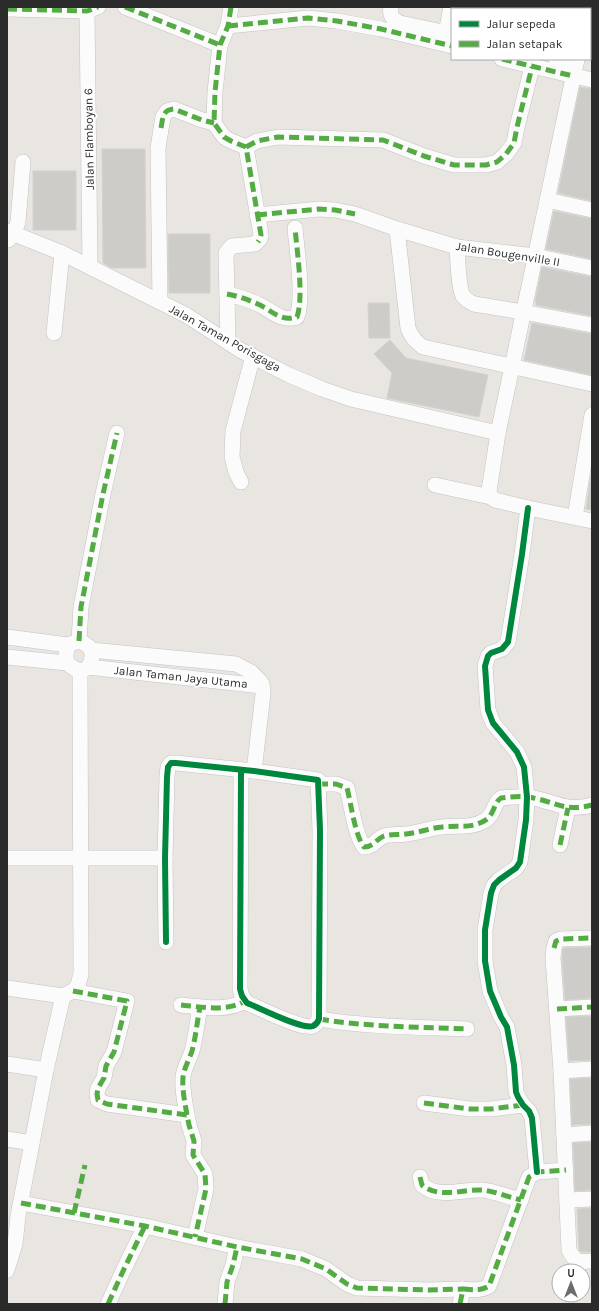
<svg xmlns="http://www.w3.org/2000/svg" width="599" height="1311" viewBox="0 0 599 1311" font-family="Karla,sans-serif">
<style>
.building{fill:#ceccc9;stroke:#d4d1ce}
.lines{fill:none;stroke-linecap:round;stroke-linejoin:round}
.minor-casing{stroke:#c3c2c2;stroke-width:16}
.minor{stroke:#fcfbfb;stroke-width:15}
.quiet{stroke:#54ab44;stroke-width:5;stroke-dasharray:10 5;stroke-linecap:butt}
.cycleway-casing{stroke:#fff;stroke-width:8}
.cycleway{stroke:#00873e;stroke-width:6}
.labels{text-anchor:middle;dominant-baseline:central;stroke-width:4;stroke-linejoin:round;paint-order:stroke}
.street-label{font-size:12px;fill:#2b2b2b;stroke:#fff}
</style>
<rect width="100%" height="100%" fill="#e9e6e2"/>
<g class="building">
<path d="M580,87L592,89V201L558,193Z"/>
<path d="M102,149H145L146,268H112L103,263Z"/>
<rect x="33" y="171" width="43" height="59"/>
<path d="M554,211L592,219V259L546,249Z"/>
<path d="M168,234H210V293H169Z"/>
<path d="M542,267L592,277V316L536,305V303L535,302Z"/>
<path d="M368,303H389L390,338H369Z"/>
<path d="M532,323L592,334V375L524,360Z"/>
<path d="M390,340L406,358L488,375L479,417L387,398L392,373L374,354Z"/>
<path d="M592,470V510L586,509Z"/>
<path d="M592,947V998L565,1000L562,958L563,948Z"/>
<path d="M592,1016V1060L569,1061L566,1017Z"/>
<path d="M592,1078V1124L572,1125L570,1079Z"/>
<path d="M592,1142V1190L575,1191L573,1143Z"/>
<path d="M592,1208V1252H581L579,1250L577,1209Z"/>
</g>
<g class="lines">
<g class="minor-casing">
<g id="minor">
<path d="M125,7L220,45"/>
<path d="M391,7C389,16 393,19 400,23L452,34"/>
<path d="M7,9L87,11L98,7"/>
<path d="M504,9L505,7"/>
<path d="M587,9L588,7"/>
<path d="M87,11L90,267"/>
<path d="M228,26L308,18L337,21L381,29L452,46"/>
<path d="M446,33L451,7"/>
<path d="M502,59L592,80"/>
<path d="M556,59L576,64"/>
<path d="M246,147L257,141L278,137L383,140L424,156L454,165H486L497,162L506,154L514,143L517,127L532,67"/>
<path d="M547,200L592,210"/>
<path d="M257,215L319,209L335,210L355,214L397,229L457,247L535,256L592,268"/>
<path d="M397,229L408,328C411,337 416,342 423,347L592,384"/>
<path d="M7,231L62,253L186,315L240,350L289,375L322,389L351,399L498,433"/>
<path d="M8,240L14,233L18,222L23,162"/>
<path d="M457,247C458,259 458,287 463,296C466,300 470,302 474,304L523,312L592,325"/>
<path d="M227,294C238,296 249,300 260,305C272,311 281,322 297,317C304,297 297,251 295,228"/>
<path d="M160,302L158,148L163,117L167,111L174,109L202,120L214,123"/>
<path d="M54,333L62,253"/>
<path d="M228,342L226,253L232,246L255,244L260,239L261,235L246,147L231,141L224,137L214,123L215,92L220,45L228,26L231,7"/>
<path d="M241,482L236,472L232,457L233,431L253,356"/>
<path d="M435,485L491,497L495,500L528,508L592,521"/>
<path d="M491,497L489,491L498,433L577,59"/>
<path d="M528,508L522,554L508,642L502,649L491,653L488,656L485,666L488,710L493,723L517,752L524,767L527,797L526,820L520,862L516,868L499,880L494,885L491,893L485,930V961L490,991L501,1017L507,1027L514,1065L516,1092L518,1097L523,1105L529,1111L532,1118L537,1172"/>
<path d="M575,517L592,415"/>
<path d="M7,637L68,645"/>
<path d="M79,641L81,607L103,494L117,433"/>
<path d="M79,641C87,644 93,648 92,657C91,660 91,664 88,667C87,669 82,670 80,671C65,665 64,660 68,645Z"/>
<path d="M91,650L236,664L251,672L259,680L262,684L263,694L254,771"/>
<path d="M7,657L67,663"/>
<path d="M88,667L262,686"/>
<path d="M318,784H336L347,788C351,803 355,836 364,847C374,847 376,839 384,836C391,834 399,835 406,834C418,833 430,828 442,827C457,825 470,829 484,821C495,815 493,803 501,798C510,797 519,796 527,797C553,800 564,813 592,805"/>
<path d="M560,845L568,808"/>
<path d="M7,858H165"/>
<path d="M592,938L561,939L556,941L554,948L553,958L561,1071L569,1250C575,1263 579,1262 592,1261"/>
<path d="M166,942L165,858L167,777L168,767L171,763H176L254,771L318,780L320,830L319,1019C318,1022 317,1024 313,1026C302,1030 260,1008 247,1003L242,996L240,989L241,770"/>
<path d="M7,988L63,996L73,991L78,985L81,974L80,671"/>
<path d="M73,991L127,1001L114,1052L106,1066L104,1078L98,1088L97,1094L98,1100L107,1104L187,1115L189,1125L194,1141L193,1155L205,1174L206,1189L195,1237"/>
<path d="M181,1005C202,1007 226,1012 245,1001"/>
<path d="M557,1009L592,1007"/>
<path d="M319,1019C368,1027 418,1027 467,1029"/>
<path d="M7,1064L46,1070"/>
<path d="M561,1071L592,1069"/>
<path d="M424,1103L470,1109H491L523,1105"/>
<path d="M187,1115C185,1103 182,1090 183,1077C184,1068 189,1060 192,1051C196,1036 197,1022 200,1007"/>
<path d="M564,1135L592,1133"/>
<path d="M7,1139L32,1143"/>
<path d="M420,1177L422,1185C438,1199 463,1189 482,1190C494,1191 508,1197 521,1200"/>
<path d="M568,1200L592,1199"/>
<path d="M21,1203L145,1226L237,1247L302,1259L326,1269L347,1284L357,1288L428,1290L463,1289"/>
<path d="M7,1270L15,1244L18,1216L46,1070L63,996"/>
<path d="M108,1304L124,1269L145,1226"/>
<path d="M225,1304L227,1282L233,1265L237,1247"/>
<path d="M460,1304L463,1289C473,1290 481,1291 489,1286L529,1177L537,1172L566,1170"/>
</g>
</g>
<use href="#minor" class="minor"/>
<g class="quiet">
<path d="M125,7L220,45"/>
<path d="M231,7L228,26L220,45L215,92L214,123L224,137L231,141L246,147L261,235L260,239L258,242"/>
<path d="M7,9L87,11L98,7"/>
<path d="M228,26L308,18L337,21L381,29L452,46"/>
<path d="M502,59L573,76"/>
<path d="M161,128C163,118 162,110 174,109L202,120L214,123"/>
<path d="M246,147L257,141L278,137L383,140L424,156L454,165H486L497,162L506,154L514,143L517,127L532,67"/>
<path d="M257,215L319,209L335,210L355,214"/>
<path d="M227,294C238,296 249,300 260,305C272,311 281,322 297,317C304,297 297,251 295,228"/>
<path d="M79,641L81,607L103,494L117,433"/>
<path d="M318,784H336L347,788C351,803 355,836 364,847C374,847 376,839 384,836C391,834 399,835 406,834C418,833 430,828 442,827C457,825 470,829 484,821C495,815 493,803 501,798C510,797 519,796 527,797C553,800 564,813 592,805"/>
<path d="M560,845L568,808"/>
<path d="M554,948L556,941L561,939L592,938"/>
<path d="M73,991L127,1001L114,1052L106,1066L104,1078L98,1088L97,1094L98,1100L107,1104L187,1115L189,1125L194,1141L193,1155L205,1174L206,1189L195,1237"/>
<path d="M181,1005C202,1007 226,1012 245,1001"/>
<path d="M557,1009L592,1007"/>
<path d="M319,1019C368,1027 418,1027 467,1029"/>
<path d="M424,1103L470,1109H491L523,1105"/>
<path d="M187,1115C185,1103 182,1090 183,1077C184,1068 189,1060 192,1051C196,1036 197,1022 200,1007"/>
<path d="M420,1177L422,1185C438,1199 463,1189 482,1190C494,1191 508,1197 521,1200"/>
<path d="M21,1203L145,1226L237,1247L302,1259L326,1269L347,1284L357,1288L428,1290L463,1289"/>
<path d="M74,1213L85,1165"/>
<path d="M108,1304L124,1269L145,1226"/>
<path d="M225,1304L227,1282L233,1265L237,1247"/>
<path d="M460,1304L463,1289C473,1290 481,1291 489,1286L529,1177L537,1172L566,1170"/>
</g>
<g class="cycleway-casing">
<g id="cycleway">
<path d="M528,508L522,554L508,642L502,649L491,653L488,656L485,666L488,710L493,723L517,752L524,767L527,797L526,820L520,862L516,868L499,880L494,885L491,893L485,930V961L490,991L501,1017L507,1027L514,1065L516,1092L518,1097L523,1105L529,1111L532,1118L537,1172"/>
<path d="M166,942L165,858L167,777L168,767L171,763H176L254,771L318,780L320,830L319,1019C318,1022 317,1024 313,1026C302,1030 260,1008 247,1003L242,996L240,989L241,770"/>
</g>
</g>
<use href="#cycleway" class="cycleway"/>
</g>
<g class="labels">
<g class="street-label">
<text transform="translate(89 139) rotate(-91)">Jalan Flamboyan 6</text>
<text transform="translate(508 254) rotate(9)">Jalan Bougenville II</text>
<text transform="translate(225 338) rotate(29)">Jalan Taman Porisgaga</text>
<text transform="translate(181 677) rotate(6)">Jalan Taman Jaya Utama</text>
</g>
</g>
<rect width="599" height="1311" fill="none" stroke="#2b2b2b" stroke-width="16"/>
<rect x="451" y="8" width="140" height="52" fill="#ffffff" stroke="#aaaaaa"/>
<rect x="459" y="21" width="20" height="6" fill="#00873e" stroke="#aaaaaa"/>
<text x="487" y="28" font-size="12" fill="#2b2b2b">Jalur sepeda</text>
<rect x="459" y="41" width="20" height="6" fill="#54ab44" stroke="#aaaaaa"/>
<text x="487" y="48" font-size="12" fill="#2b2b2b">Jalan setapak</text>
<g transform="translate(571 1283)"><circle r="19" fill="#ffffff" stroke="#aaaaaa"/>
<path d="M0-3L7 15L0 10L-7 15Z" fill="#6e6c6b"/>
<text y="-6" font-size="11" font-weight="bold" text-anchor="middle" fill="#2b2b2b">U</text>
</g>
</svg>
